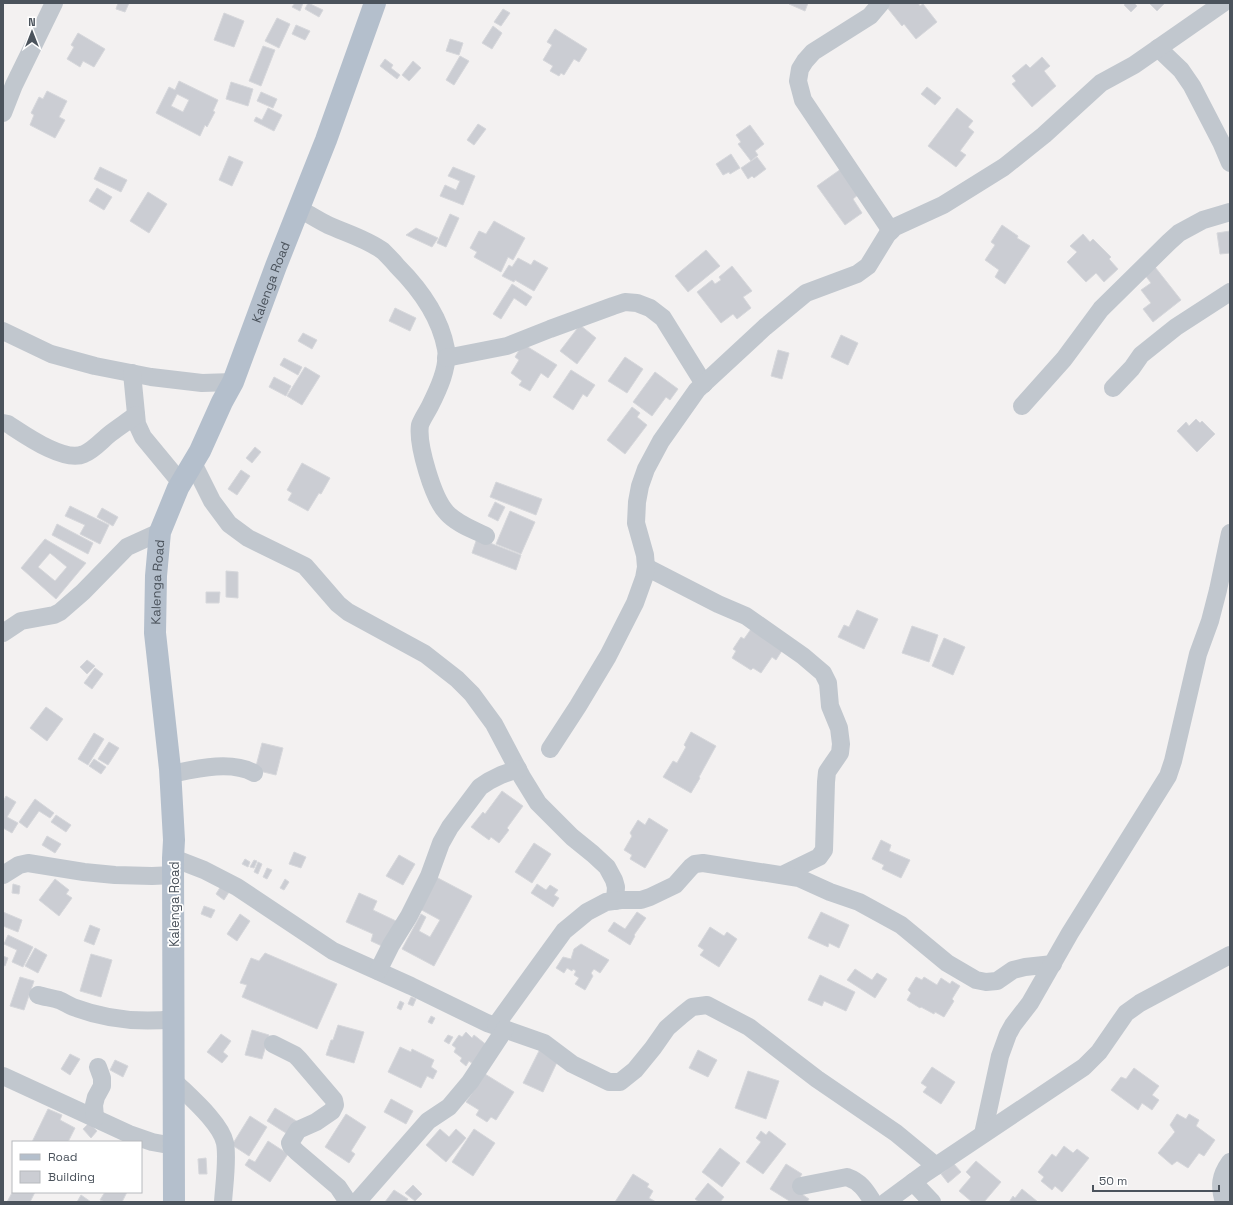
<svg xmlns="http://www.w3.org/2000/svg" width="1233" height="1205" viewBox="0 0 1233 1205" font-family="'Space Grotesk',sans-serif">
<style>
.building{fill:#cbcdd3;stroke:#d6d7db;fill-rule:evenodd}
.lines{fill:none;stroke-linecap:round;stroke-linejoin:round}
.minor{stroke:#c1c7ce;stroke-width:18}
.major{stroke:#b4bfcc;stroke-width:22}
.labels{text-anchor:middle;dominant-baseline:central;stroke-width:3.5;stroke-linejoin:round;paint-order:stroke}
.street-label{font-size:13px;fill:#4b535c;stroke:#fff}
</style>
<rect width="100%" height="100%" fill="#f3f1f1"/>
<g class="building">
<path d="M118,3H129L125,12L116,9Z"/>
<path d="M295,3H303L300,11L292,7Z"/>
<path d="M308,3L323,10L319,17L305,9Z"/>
<path d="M789,3H808L805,11L789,4Z"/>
<path d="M890,3H918L920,6L923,4L937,22L916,39L904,24L902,26L886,6Z"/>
<path d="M1126,3H1134L1137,6L1131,12L1124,5Z"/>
<path d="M1149,3H1165L1157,11Z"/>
<path d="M503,9L510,13L501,26L494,22Z"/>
<path d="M224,13L244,21L234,47L214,40Z"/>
<path d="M277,18L290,24L279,48L265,41Z"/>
<path d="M296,25L310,31L305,40L292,34Z"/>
<path d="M493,26L502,33L492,49L482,43Z"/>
<path d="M555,29L587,49L579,62L574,59L564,75L561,73L559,76L550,71L553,66L543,60L552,45L547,42Z"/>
<path d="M78,33L105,49L94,67L83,61L80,67L67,59L74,47L71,45Z"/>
<path d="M450,39L463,43L459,55L446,51Z"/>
<path d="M263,46L275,50L261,86L249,81Z"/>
<path d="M460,56L469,61L454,85L446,80Z"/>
<path d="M1042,57L1050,66L1044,71L1056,86L1032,107L1012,84L1016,81L1012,76L1026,64L1030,68Z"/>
<path d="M385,59L393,65L391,68L400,75L397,79L380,66Z"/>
<path d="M413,61L421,68L409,81L402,75Z"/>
<path d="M179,81L218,100L213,111L215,112L207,127L205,125L200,136L156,113L169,87L175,90ZM177,94L189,100L183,112L171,106Z"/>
<path d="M231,82L253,89L248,106L226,99Z"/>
<path d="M927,87L941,98L935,105L921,94Z"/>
<path d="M47,91L67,101L59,117L65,120L55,138L30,125L34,115L31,113L39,97L43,99Z"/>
<path d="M261,92L277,99L273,108L257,101Z"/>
<path d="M268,108L282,115L274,131L254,121L256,117L262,120Z"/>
<path d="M957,108L973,121L968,127L974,132L960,151L966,155L956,167L928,146Z"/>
<path d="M478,124L486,129L474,145L467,140Z"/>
<path d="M750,125L764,144L755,151L758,155L751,161L738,144L741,142L736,135Z"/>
<path d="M731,154L740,168L730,174L729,172L723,175L716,164Z"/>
<path d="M229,156L243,162L232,186L219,180Z"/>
<path d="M757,157L766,169L754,178L752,176L748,179L741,168Z"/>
<path d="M100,167L127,180L121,192L94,179Z"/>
<path d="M453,167L475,176L463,205L440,196L445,185L456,190L460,181L448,176Z"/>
<path d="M841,169L859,194L853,199L862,213L845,225L817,186Z"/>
<path d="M97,188L112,197L104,210L89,201Z"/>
<path d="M148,192L167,204L149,233L130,221Z"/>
<path d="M450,214L459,218L446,247L437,243Z"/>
<path d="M494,221L525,238L513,260L508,257L501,272L474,257L477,252L470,248L479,231L486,234Z"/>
<path d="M1002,225L1018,236L1017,238L1030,246L1005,284L995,277L999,270L985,260L995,245L991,242Z"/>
<path d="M416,228L438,238L432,247L406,235Z"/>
<path d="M1230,231V253L1220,254L1217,233Z"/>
<path d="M1083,234L1090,242L1093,239L1111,257L1109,259L1118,269L1104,282L1096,273L1086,282L1067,262L1077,252L1070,246Z"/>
<path d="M706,250L720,266L688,292L675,276Z"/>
<path d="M518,258L531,265L534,260L548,268L534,291L515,280L514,282L502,276L509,265L512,267Z"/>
<path d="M732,266L752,291L743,297L751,308L737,319L733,314L721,323L697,292L712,280L715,284L721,280L719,277Z"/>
<path d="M1155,267L1181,300L1153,322L1143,309L1151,303L1141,290L1151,283L1145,275Z"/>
<path d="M512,284L532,297L526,306L514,298L501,319L493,314Z"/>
<path d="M395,308L416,318L410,331L389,321Z"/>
<path d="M580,325L596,338L577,364L560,351Z"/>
<path d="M303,333L317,340L312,349L298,341Z"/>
<path d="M841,335L858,343L848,365L831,357Z"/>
<path d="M523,344L557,365L548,378L541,373L530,391L519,385L522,381L511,373L519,360L515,357Z"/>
<path d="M778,350L789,353L782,379L771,376Z"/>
<path d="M625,357L643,369L627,393L608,381Z"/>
<path d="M284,358L302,367L298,375L280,365Z"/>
<path d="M305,367L320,376L302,405L287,396Z"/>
<path d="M571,370L595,385L587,397L583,394L573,410L553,397Z"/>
<path d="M655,372L678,389L670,400L666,397L652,416L633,402Z"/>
<path d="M274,377L291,386L286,396L269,387Z"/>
<path d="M632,407L640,413L637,417L647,425L625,454L607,440Z"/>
<path d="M1196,419L1200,423L1202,421L1215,434L1197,452L1177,431L1186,422L1189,426Z"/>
<path d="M255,447L261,452L252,463L246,458Z"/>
<path d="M302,463L330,478L321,494L319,493L308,511L288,500L292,493L287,490Z"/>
<path d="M241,470L250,476L237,495L228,489Z"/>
<path d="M496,482L542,499L536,515L490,497Z"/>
<path d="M495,502L505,507L498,521L488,516Z"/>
<path d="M70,506L109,525L100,544L80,534L85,525L65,516Z"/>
<path d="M102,508L118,517L113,526L97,517Z"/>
<path d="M510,511L535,522L521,554L496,544Z"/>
<path d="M57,524L93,543L88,554L52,535Z"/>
<path d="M477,538L521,555L516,570L472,553Z"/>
<path d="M45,539L86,563L56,599L21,568ZM50,553L67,567L55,581L38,567Z"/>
<path d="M226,571L238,572V598L226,597Z"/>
<path d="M206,592H220L219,603H206Z"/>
<path d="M857,610L878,619L864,649L838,637L844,625L849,627Z"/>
<path d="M912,626L938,635L929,662L902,653Z"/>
<path d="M751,629L783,649L776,660L772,657L761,673L753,668L751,670L732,658L736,651L733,649L741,637L744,639Z"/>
<path d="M944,638L965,647L953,675L932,666Z"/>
<path d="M87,660L95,666L87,674L80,667Z"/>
<path d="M95,668L103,674L92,689L84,683Z"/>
<path d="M46,707L63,719L47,741L30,728Z"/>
<path d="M691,732L716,746L699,777L700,778L691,793L663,777L673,761L677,763L686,747L684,745Z"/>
<path d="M94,733L104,739L88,765L78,759Z"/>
<path d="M109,742L119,748L108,765L98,759Z"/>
<path d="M262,743L283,748L276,775L255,770Z"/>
<path d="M94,759L106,767L101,774L89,766Z"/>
<path d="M502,791L523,806L507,828L509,830L499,843L491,837L489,840L471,827L483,812L485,814Z"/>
<path d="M6,796L16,802L7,817L18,823L12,833L3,828V802Z"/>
<path d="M35,799L54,813L50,818L39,811L27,828L19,822Z"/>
<path d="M56,815L71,825L66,832L51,822Z"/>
<path d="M649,818L668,830L645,868L630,859L632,855L624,850L632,836L630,833L638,820L645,825Z"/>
<path d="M47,836L61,844L55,853L42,845Z"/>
<path d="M881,840L891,845L889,851L910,860L901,878L882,869L884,865L872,859Z"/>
<path d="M534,843L551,854L532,883L515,872Z"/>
<path d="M294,852L306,857L301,868L289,864Z"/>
<path d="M399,855L415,864L403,885L386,876Z"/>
<path d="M245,859L250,862L248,867L242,864Z"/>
<path d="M254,860L257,861L254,868L250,867Z"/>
<path d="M258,862L262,864L258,874L254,872Z"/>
<path d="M267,868L272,870L267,879L263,877Z"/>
<path d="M436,877L472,896L434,966L402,949L421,914L426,917L419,931L430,937L440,920L418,908Z"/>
<path d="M55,879L69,890L66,894L72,898L59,916L39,900Z"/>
<path d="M285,879L289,882L284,890L280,888Z"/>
<path d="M13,884L20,886L19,894L12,893Z"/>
<path d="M537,884L546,890L550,885L558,890L554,895L559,898L553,907L531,893Z"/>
<path d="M221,886L229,892L224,900L216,894Z"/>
<path d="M359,893L377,901L373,910L396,921L384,947L371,941L373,934L346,922Z"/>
<path d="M204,906L215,910L211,918L201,914Z"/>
<path d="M3,912L22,920L18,932L3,926Z"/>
<path d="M637,912L646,918L634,935L635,936L630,945L608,931L614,922L625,929Z"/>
<path d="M821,912L849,925L839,948L829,943L828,947L808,938Z"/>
<path d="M240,914L250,921L237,941L227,934Z"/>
<path d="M90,925L100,929L94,945L84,941Z"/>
<path d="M710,927L724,936L727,932L737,939L719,967L700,955L704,950L698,946Z"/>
<path d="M8,935L33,947L23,967L12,962L17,950L4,944Z"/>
<path d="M581,944L609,960L600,973L594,969L591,973L593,976L585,990L575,984L579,978L574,975L576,971L573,969L572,971L567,968L564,973L556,968L563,957L571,959L574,949Z"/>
<path d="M35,948L47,955L38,973L25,966Z"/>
<path d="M265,953L337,984L317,1029L242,997L247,985L240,983L251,958L259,961Z"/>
<path d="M91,954L112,960L101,997L80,991Z"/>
<path d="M3,956L8,958L5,966L3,965Z"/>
<path d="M855,969L872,980L877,973L887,979L875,998L847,980Z"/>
<path d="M820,975L855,992L846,1011L824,1001L822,1006L808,1000Z"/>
<path d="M20,977L34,981L24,1010L10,1006Z"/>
<path d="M916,977L922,980L924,977L937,985L941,978L950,984L952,981L960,986L952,999L954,1001L944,1017L935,1012L934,1014L921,1007L920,1008L907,1000L911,993L908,990Z"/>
<path d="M411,997L416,999L413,1006L408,1004Z"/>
<path d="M400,1001L404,1003L401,1010L397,1008Z"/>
<path d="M431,1016L435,1018L432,1024L428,1022Z"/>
<path d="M338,1025L364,1032L354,1063L326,1055L331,1040H333Z"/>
<path d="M252,1030L269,1035L262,1059L245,1055Z"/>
<path d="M466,1032L472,1038L474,1035L488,1046L473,1064L469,1061L466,1066L460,1061L462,1058L454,1052L456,1048L452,1045L459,1035L462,1037Z"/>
<path d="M221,1034L231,1041L223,1052L228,1056L222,1063L207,1052Z"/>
<path d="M448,1035L453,1037L449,1044L444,1041Z"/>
<path d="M400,1047L411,1052L412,1049L434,1060L431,1067L437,1071L433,1079L427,1076L421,1088L388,1072Z"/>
<path d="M540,1049L559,1058L543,1092L523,1083Z"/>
<path d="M698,1050L717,1060L708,1077L689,1068Z"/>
<path d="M70,1054L80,1059L70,1075L61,1069Z"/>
<path d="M115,1060L128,1066L123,1077L110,1070Z"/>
<path d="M932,1067L955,1082L941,1104L923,1092L927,1087L921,1083Z"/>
<path d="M1134,1068L1159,1086L1152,1095L1159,1100L1152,1110L1142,1103L1138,1110L1111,1090L1121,1077L1126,1079Z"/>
<path d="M748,1071L779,1081L766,1119L735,1108Z"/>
<path d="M485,1074L514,1092L496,1120L491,1117L487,1122L476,1115L479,1110L466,1102Z"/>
<path d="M391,1099L413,1111L406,1124L384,1112Z"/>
<path d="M275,1108L298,1122L289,1135L267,1121Z"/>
<path d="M48,1109L62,1115L60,1120L75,1128L68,1142H32Z"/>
<path d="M346,1114L366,1127L351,1151L355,1154L349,1163L325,1147Z"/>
<path d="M1177,1114L1186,1119L1189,1114L1199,1120L1196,1126L1215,1140L1204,1156L1199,1153L1188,1168L1177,1161L1172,1165L1158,1153L1175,1132L1170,1125Z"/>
<path d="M250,1116L267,1127L249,1156L232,1145Z"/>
<path d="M89,1123L97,1131L91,1138L83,1129Z"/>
<path d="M440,1129L449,1137L456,1129L466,1138L446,1162L426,1145Z"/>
<path d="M474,1129L495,1143L473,1176L452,1162Z"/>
<path d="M761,1131L766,1135L769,1131L786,1144L763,1174L746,1162L761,1142L756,1138Z"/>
<path d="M268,1141L288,1154L270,1182L245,1165L249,1159L255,1162Z"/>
<path d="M1064,1146L1073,1153L1077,1149L1089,1158L1062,1192L1055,1186L1052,1190L1041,1181L1044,1177L1038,1172L1052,1154L1056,1157Z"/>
<path d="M720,1148L740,1163L722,1187L702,1172Z"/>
<path d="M206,1158L207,1174H199L198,1159Z"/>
<path d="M976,1161L1001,1182L984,1202H972L959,1191L971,1177L966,1172Z"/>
<path d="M953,1163L961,1172L948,1183L941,1174Z"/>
<path d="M786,1164L802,1174L793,1188L809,1199L807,1202H791L770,1189Z"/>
<path d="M633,1174L649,1184L647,1187L653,1191L649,1198L656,1202H615Z"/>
<path d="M708,1183L724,1197L720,1202H699L695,1199Z"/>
<path d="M413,1185L422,1194L415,1201L405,1193Z"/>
<path d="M1022,1189L1038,1202H1009L1013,1196L1015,1198Z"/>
<path d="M394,1190L408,1199L406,1202H385Z"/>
<path d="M13,1191V1192H35L30,1202H7Z"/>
<path d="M105,1192H127L122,1202H105L100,1200Z"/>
<path d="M81,1195L91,1202H77Z"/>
</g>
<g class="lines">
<g class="minor">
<path d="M881,3L870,16L813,52L805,61L800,69L798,81L803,100L891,231"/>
<path d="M1158,48L1181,70L1192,86L1221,142L1230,163"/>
<path d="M3,113L14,85L54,3"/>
<path d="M299,209C309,214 318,220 328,225C346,233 367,239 383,251C388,256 393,261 397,266C420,289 440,316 446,349C449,367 438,390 430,406C427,412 422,419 420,425C417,444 433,499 447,513C457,524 472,529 486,536"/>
<path d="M3,331L51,354L95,366L151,377L202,383L233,382"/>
<path d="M446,358L507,346L550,329L613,306L625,302L637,303L650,308L663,318L704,384"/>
<path d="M132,373L137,424L143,437L181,483"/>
<path d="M1113,388L1132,368L1141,355L1176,327L1230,292"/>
<path d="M1022,406L1064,359L1101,309L1169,242L1179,233L1203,220L1230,212"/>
<path d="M3,423L8,424C25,435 64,463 84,454C94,450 102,440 111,433C119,427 128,421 136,415"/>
<path d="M193,463L212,501L229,524L248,538L305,566L338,604L348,612L425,654L457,679L472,694L494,724L522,777L538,803L572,837L593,854L607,867L614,880L616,887L615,901"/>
<path d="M646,567L718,604L746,616L803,656L823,673L828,683L830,706L839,728L841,744L840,753L827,772L826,782L824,850L819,857L782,875"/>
<path d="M3,633L21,621L54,615L60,612L83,592L127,547L160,532"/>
<path d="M550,749L578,706L608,656L635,603L644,578L646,567L645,555L636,523L637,502L640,486L646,469L661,441L697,390L765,327L806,293L857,274L868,266L887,235L895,227L943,205L1004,167L1044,135L1101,83L1134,65L1223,3"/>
<path d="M171,774C195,769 231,760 254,773"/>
<path d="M173,858L204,870L237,887L333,951L411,986L487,1023L544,1043L572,1064L609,1082H620L635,1070L653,1048L667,1028L682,1015L692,1007L707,1005L749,1027L817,1079L896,1133L936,1166"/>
<path d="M3,875L19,865L28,863L84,872L115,875L152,876L174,875"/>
<path d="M378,971L391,945L409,916L429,876L441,843L450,827L480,787L489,781L501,775L518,769"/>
<path d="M38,995C45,997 52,998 59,1000C64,1002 68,1005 73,1007C105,1019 140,1023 174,1019"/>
<path d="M496,1025L564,931L587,912L606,902L621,900H641L650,897L675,885L691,867L695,864L703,863L799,878L830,892L859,902L901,925L947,963L976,980L986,982L997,981L1013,970L1025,967L1053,964"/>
<path d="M273,1044L295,1055L299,1059L334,1100L335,1105L332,1111L316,1122L298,1130L290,1143L291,1146L297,1152L338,1187L348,1202"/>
<path d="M3,1076L129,1134L152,1142L174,1146"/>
<path d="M174,1081C189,1096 221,1123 225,1143C228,1159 224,1186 223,1202"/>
<path d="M95,1118L94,1105L96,1097L102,1086V1078L98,1067"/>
<path d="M983,1134L1000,1056L1008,1034L1013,1025L1030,1003L1070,933L1168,776L1173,761L1198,654L1210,621L1218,590L1230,533"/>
<path d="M913,1182L932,1202"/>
<path d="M801,1186L847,1177C861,1182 866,1191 873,1202"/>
<path d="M357,1202L428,1121L449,1107L470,1082L505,1029"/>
<path d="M886,1202L924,1174L1084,1067L1099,1052L1126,1013L1140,1003L1230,955"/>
<path d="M1224,1202C1219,1186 1220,1176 1230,1162"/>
</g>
<path class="major" id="s1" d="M174,1202L173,858L174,840L170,769L155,633L156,576L160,532L178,488L200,451L222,402L233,382L276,266L326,140L375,3"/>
</g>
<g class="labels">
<g class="street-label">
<text stroke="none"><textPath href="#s1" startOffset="945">Kalenga Road</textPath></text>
<text stroke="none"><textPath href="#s1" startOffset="621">Kalenga Road</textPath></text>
<text transform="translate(174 904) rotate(-90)">Kalenga Road</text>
</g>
</g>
<rect width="1233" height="1205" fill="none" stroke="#4b535c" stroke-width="8"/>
<rect x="12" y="1141" width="130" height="52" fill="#ffffff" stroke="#b7babe"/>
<rect x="20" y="1154" width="20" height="6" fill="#b4bfcc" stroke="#b7babe"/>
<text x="48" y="1161" font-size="12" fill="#4b535c">Road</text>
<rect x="20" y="1171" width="20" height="12" fill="#cbcdd3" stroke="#b7babe"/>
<text x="48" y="1181" font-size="12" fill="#4b535c">Building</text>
<g transform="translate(32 32)" stroke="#ffffff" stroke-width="3" paint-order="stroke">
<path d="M0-3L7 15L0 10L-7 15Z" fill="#4b535c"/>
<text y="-6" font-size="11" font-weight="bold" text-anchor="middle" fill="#4b535c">N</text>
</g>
<path d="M1093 1185v6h126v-6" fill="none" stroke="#4b535c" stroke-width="2"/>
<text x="1099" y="1185" font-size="12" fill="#4b535c" stroke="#ffffff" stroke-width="3" paint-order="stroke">50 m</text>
</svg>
